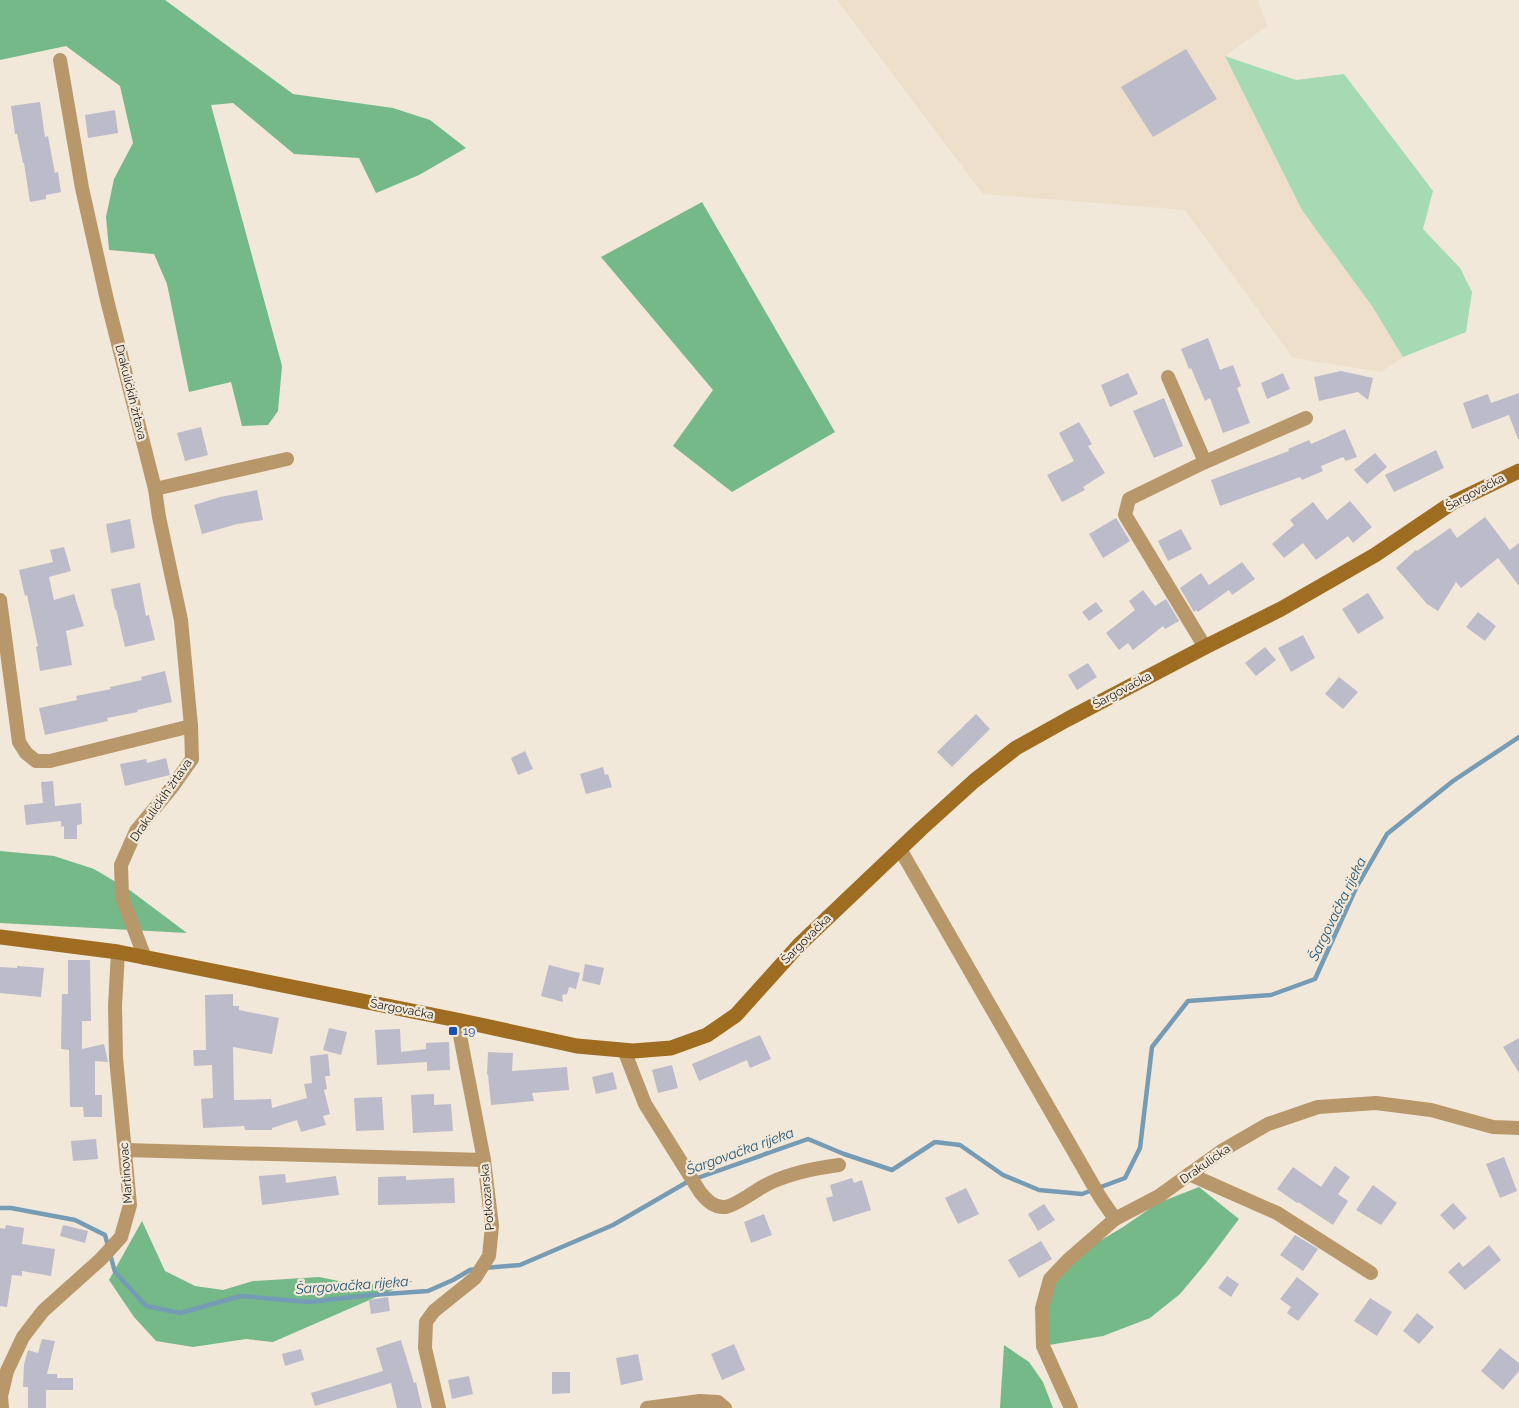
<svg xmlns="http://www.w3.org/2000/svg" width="1519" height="1408" viewBox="0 0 1519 1408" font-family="Raleway,sans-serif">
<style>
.built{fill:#eddfc9}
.green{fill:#a6dab3}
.forest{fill:#75b989}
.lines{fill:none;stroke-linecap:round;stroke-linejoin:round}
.stream{stroke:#769bb5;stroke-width:4.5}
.building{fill:#bcbbca}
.street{stroke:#b8976b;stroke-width:14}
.secondary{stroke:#9e6d21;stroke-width:15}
.transit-dot{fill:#1a4fb4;stroke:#f2e8d9;stroke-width:2}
.labels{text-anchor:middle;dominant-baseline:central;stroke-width:4.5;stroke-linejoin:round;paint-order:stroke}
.street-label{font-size:12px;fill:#1d1914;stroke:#f2e8d9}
.transit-label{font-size:12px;fill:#164399;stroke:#f2e8d9;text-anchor:start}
.water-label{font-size:14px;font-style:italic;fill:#1f5474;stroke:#f2e8d9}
</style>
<rect width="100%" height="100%" fill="#f2e8d9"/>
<path class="built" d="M837,0H1258L1267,26L1225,56L1372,306L1403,357L1381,372L1293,358L1185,210L983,194Z"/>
<path class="green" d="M1225,56L1296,80L1344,74L1433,191L1423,229L1460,268L1472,292L1466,332L1403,357L1372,306L1302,210Z"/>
<g class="forest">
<path d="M0,0H165L293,94L393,108L430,120L466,148L419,175L376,193L359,158L294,154L233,103L211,105L282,366L278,411L268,425L242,426L231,382L189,392L167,284L154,254L109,250L106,217L114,179L133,143L120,86L66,46L0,60Z"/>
<path d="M702,202L835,432L732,492L673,446L713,390L601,257Z"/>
<path d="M0,851L54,856L94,869L131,891L187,933L0,923Z"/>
<path d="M1199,1187L1239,1219L1206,1263L1180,1294L1150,1318L1103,1336L1043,1346L1050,1279L1068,1260L1123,1227L1158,1203Z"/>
<path d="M142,1221L165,1271L195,1286L223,1290L253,1281L319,1277L359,1285L413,1281L273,1342L246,1339L193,1347L156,1341L134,1317L109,1280Z"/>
<path d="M1004,1345L1029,1362L1043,1382L1053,1408H1000Z"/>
</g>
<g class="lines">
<g class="stream">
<path d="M0,1208H11L75,1220L105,1235L108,1246"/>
<path d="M110,1254L115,1272L146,1306L180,1313L241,1296L309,1302L371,1295L428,1291L453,1280L470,1270L477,1269"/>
<path d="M485,1268L520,1265L613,1225L689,1181L808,1139L844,1154L892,1170L935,1142L960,1145L1003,1175L1039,1190L1082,1194L1125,1178L1140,1148L1152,1047L1188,1001L1271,995L1315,979L1356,888L1387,834L1453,781L1519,737"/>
</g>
</g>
<g class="building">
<path d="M1186,49L1217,99L1153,137L1121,87Z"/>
<path d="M40,102L45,137L48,136L55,173L58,172L61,192L46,195V199L30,202L24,163H23L17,134H15L11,106Z"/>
<path d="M115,110L118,133L88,138L85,115Z"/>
<path d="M1208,338L1220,370L1233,365L1241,386L1237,388L1250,423L1223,433L1210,398L1205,401L1191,368L1189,369L1181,349Z"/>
<path d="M1341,371L1373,378L1368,400L1358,392L1319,401L1314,377Z"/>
<path d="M1128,373L1138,394L1110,407L1101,385Z"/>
<path d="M1283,373L1290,389L1267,399L1261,383Z"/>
<path d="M1519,393V439H1518L1509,415L1472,429L1463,403L1488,394L1491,403Z"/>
<path d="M1164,398L1183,446L1154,458L1133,411Z"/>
<path d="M1079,422L1092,444L1088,446L1105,473L1083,487L1085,490L1062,502L1047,475L1074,461L1059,433Z"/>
<path d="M201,427L208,455L185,461L177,433Z"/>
<path d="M1345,429L1357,457L1346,461L1343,457L1321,466L1323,471L1302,480L1300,477L1220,506L1211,480L1289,451L1288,449L1309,440L1311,444Z"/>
<path d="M1436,450L1444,468L1394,492L1385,475Z"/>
<path d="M1375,453L1387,467L1367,484L1354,470Z"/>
<path d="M257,490L263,520L237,524L202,534L194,505L220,497Z"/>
<path d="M1350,501L1372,527L1353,543L1348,536L1316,560L1303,543L1284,558L1272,544L1294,525L1290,520L1313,502L1327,520Z"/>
<path d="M1485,517L1510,550L1519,543V586L1498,558L1461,588L1456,582L1438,611L1427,604L1396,568L1416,550L1417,551L1450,528L1457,538Z"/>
<path d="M1116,518L1130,541L1103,558L1089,534Z"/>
<path d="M130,519L135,548L111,553L106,524Z"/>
<path d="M1181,529L1192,549L1168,561L1158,541Z"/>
<path d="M64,547L71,571L49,577L54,600L74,594L84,626L66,631L72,665L40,671L36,647L38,646L27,595L25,596L19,570L53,562L50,550Z"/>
<path d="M1242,562L1255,579L1232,595L1229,590L1198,612L1196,610L1194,612L1180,588L1201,573L1209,585Z"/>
<path d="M140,583L146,616L149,615L155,640L125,647L116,609L115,610L111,589Z"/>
<path d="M1143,590L1155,606L1166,599L1179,621L1165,629L1163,626L1133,650L1128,643L1119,650L1106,633L1135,610L1129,601Z"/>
<path d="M1368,593L1384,618L1358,634L1342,609Z"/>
<path d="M1096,602L1103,611L1089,621L1082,612Z"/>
<path d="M1478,612L1496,626L1485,641L1466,627Z"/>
<path d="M1303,635L1315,658L1291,672L1278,648Z"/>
<path d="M1265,647L1276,660L1256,676L1245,663Z"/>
<path d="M1088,663L1097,677L1077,690L1068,675Z"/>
<path d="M165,671L172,702L137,710L138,712L107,718L108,721L45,735L39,708L77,700L76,696L111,689L110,687L142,680L141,677Z"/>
<path d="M1339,677L1358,692L1343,709L1325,694Z"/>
<path d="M976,714L990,729L952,767L937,752Z"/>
<path d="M525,751L533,769L518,775L511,758Z"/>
<path d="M166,758L170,775L125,786L120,764L146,759L147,763Z"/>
<path d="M603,767L605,775L608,774L612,787L586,794L580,774Z"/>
<path d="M53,781L55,806L81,803L82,824L77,825V839H64V826L61,827V821L26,825L24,805L43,803L41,782Z"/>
<path d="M68,960H90L91,1021H82V1049L104,1044L108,1062L95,1061V1095H102V1117H84L83,1107H70L69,1050L61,1049L62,994H68Z"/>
<path d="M585,964L604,968L600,985L582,981Z"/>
<path d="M549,965L580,973L576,989L569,987L567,994L562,995L563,1002L541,996Z"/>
<path d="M17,966L44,968L41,997L0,993V967L17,968Z"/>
<path d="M233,994V1006H239V1010L279,1018L272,1054L233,1047L234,1100L271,1099L272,1108L307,1098L304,1084L312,1083L310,1056L328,1054L330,1076H325L327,1089L324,1090L330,1114L323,1116L326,1125L301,1132L297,1120L272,1128V1130H245L244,1126L203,1128L201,1099L213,1098L212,1065L194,1066L193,1050H206L205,995Z"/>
<path d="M329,1028L347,1032L341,1055L323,1050Z"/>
<path d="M400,1029L401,1052L426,1049V1043L449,1042L450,1070L427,1071V1062L377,1065L375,1030Z"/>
<path d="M760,1035L771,1059L750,1068L747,1060L699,1081L692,1064Z"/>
<path d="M1519,1038V1073L1503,1047Z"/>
<path d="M488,1052L513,1053L512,1071L567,1067L569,1090L532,1093L534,1101L491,1105L488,1075L487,1074Z"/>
<path d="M672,1065L678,1088L658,1093L652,1070Z"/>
<path d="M613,1072L617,1089L596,1094L592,1077Z"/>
<path d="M434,1094V1105L451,1104L453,1131L413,1133L411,1095Z"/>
<path d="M382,1097L384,1130L356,1131L354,1098Z"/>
<path d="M96,1139L98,1159L73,1161L71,1141Z"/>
<path d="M1504,1157L1517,1191L1500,1198L1486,1164Z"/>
<path d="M1335,1166L1350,1177L1338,1194L1348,1201L1333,1225L1298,1202L1297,1203L1277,1189L1293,1167L1321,1187Z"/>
<path d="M285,1174L286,1183L336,1176L339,1195L262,1205L259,1176Z"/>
<path d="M406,1176V1180L454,1178L455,1203L378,1205V1177Z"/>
<path d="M852,1178L854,1183L862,1180L871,1210L833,1222L826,1198L833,1196L830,1185Z"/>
<path d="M1373,1185L1397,1203L1381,1225L1356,1210Z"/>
<path d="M966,1188L979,1214L958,1224L945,1198Z"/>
<path d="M1453,1203L1467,1218L1454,1230L1440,1215Z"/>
<path d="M1044,1204L1055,1220L1038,1231L1028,1214Z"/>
<path d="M764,1214L772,1235L751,1243L744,1222Z"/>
<path d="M6,1225L24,1228L22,1244L55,1249L51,1276L22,1271V1276L12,1275L7,1307L0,1306V1228L5,1229Z"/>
<path d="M63,1225L88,1231L85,1243L60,1236Z"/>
<path d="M1295,1235L1318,1249L1303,1271L1280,1255Z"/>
<path d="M1041,1241L1052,1259L1019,1278L1008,1260Z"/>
<path d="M1489,1245L1501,1260L1465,1290L1448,1272L1459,1262L1463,1267Z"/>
<path d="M1227,1276L1239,1284L1231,1297L1218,1288Z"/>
<path d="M1297,1277L1319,1294L1298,1321L1287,1313L1291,1307L1280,1299Z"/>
<path d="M388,1297L390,1311L371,1314L369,1300Z"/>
<path d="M1370,1298L1392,1312L1377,1336L1354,1321Z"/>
<path d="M1417,1313L1434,1327L1419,1344L1403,1331Z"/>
<path d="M42,1339L55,1341L47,1374H57V1378H73V1390H46V1408H28V1387H23L24,1364L28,1350L38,1353Z"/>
<path d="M401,1340L414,1383L416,1382L422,1408H397L391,1383L315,1406L311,1393L383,1371L376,1348Z"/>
<path d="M734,1344L745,1370L722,1380L711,1354Z"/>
<path d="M1500,1348L1519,1363V1371L1503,1390L1481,1371Z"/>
<path d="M301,1349L304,1360L285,1366L282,1354Z"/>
<path d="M638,1354L643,1380L621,1385L616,1358Z"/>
<path d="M552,1372H570V1393L552,1394Z"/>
<path d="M469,1376L473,1394L452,1399L448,1380Z"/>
</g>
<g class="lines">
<g class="street">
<path d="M60,60L82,188L107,300L155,489L159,517L181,620L191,726L192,759L173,786L136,831L121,865L122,897L145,958"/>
<path d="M1168,377L1205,462"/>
<path d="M155,489L287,459"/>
<path d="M0,600L19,742L26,753L36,761H50L191,726"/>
<path d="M1205,647L1125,515L1129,499L1205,462L1306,418"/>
<path d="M900,849L1100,1197L1115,1219"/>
<path d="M624,1050L645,1104L700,1192C706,1200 714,1208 725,1207C738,1205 759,1187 772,1182C794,1172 816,1168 839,1165"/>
<path d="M125,1150L484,1160"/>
<path d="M1189,1174L1277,1213L1371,1273"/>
<path d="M2,1408L1,1396L7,1371L23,1337L43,1311L101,1259L121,1237L130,1205L116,1058L115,1006L118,952"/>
<path d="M439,1408L425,1348L426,1322L434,1311L475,1278L489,1256L492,1226L484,1160L457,1020"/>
<path d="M647,1408L700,1401L718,1402L725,1408"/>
<path d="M1071,1408L1043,1346L1042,1308L1050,1279L1068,1260L1115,1219L1159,1196L1223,1150L1268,1124L1318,1107L1376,1103L1431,1110L1493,1127L1519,1128"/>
</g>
<path class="secondary" d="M0,937L118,952L457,1020L577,1046L633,1051L671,1048L707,1035L736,1015L799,945L921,829L974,781L1016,748L1068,719L1205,647L1281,609L1375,555L1452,503L1519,471"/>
</g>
<rect class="transit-dot" x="448" y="1026" width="10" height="10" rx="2.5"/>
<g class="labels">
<g class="street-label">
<text transform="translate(131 392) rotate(76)">Drakulićkih žrtava</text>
<text transform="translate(1475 492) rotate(-28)">Šargovačka</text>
<text transform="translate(1122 690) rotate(-28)">Šargovačka</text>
<text transform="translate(161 800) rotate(-55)">Drakulićkih žrtava</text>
<text transform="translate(806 939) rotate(-45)">Šargovačka</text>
<text transform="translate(402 1009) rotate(11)">Šargovačka</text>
<text transform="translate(1205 1164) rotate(-35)">Drakulićka</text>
<text transform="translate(126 1173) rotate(-94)">Martinovac</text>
<text transform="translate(487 1197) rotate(-95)">Potkozarska</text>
</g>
<g class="transit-label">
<text x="463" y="1031">19</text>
</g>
<g class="water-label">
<text transform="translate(1337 909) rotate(-64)">Šargovačka rijeka</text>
<text transform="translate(740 1151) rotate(-20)">Šargovačka rijeka</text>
<text transform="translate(352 1285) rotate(-4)">Šargovačka rijeka</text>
</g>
</g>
</svg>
